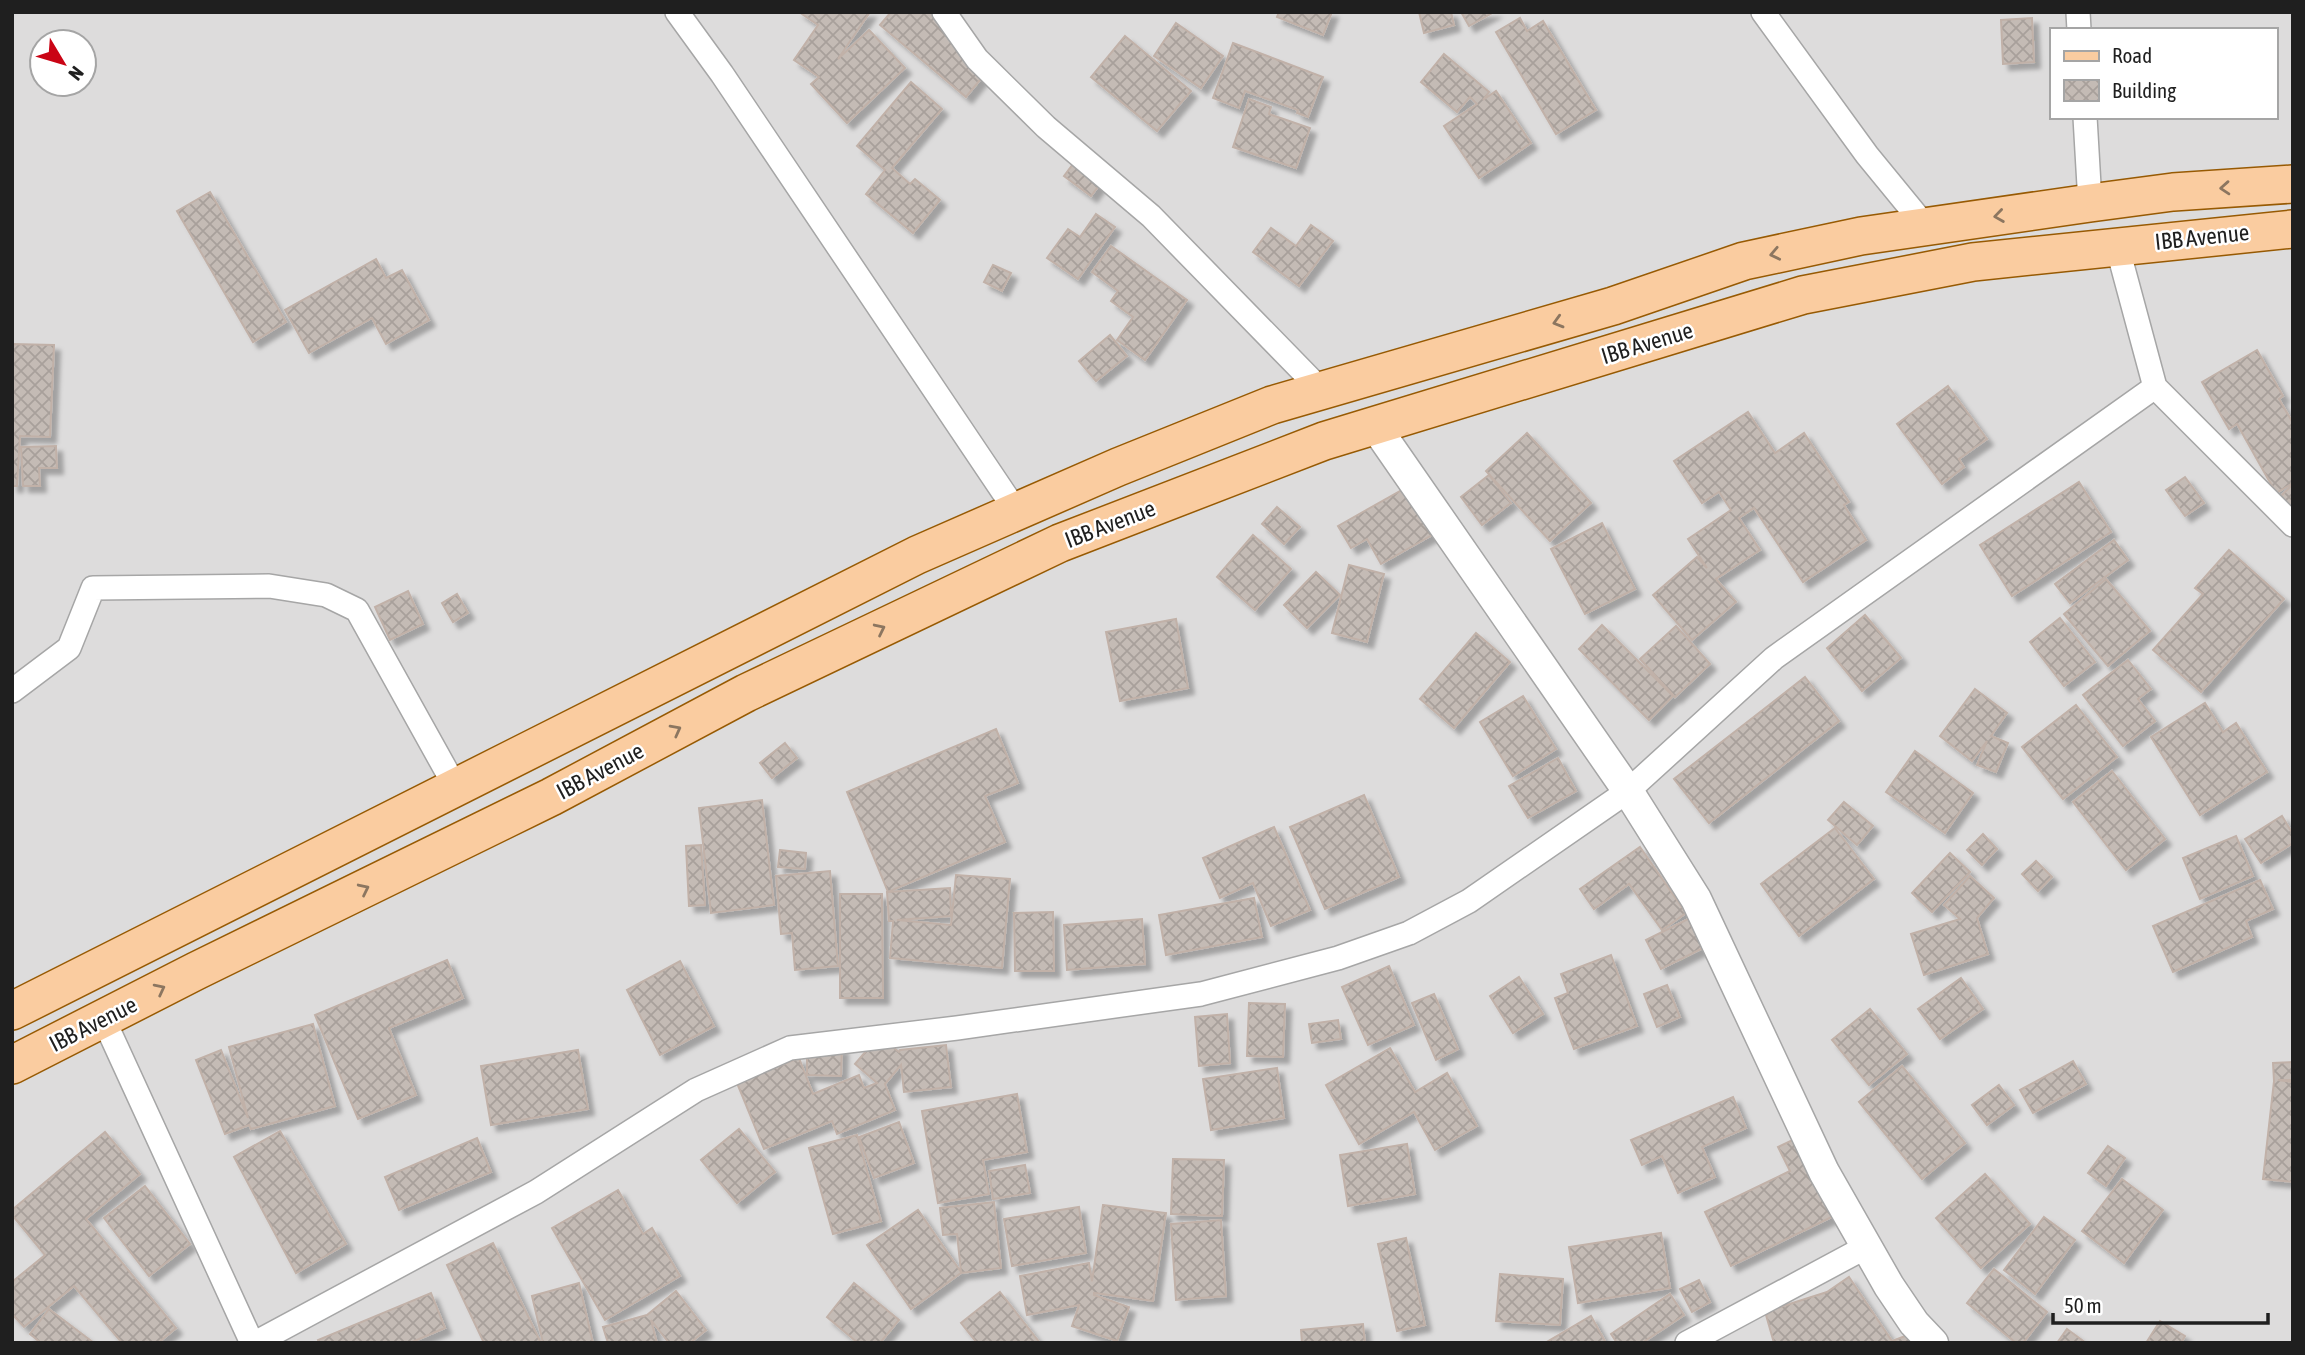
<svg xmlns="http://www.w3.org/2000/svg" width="2305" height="1355" viewBox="0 0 2305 1355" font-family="'Asap Condensed',sans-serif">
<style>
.residential{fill:#dddcdc;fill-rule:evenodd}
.building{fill:url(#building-cross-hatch);stroke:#c1b1a8;stroke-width:2;filter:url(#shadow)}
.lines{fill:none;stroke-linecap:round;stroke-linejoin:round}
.minor-casing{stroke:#a6a6a6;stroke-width:26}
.tertiary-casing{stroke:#a6a6a6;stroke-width:33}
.primary-casing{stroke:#975a03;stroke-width:40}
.minor{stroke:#fff;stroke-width:23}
.tertiary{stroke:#fff;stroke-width:30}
.primary{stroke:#facca0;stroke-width:37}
.oneway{stroke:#8c7660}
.labels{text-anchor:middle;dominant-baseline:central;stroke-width:5;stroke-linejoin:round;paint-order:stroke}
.street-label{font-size:23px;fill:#1f1f1f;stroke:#fff}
</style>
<defs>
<pattern id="building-cross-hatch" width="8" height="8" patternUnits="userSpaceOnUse" patternTransform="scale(1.75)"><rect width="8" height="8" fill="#c4bbb5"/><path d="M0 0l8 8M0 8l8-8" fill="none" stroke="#a8a09b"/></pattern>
<filter id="shadow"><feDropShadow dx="6" dy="6" stdDeviation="2" flood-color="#0004"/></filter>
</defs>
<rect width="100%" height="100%" fill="#f0ebe6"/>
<path class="residential" d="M12,12H2293V1343H12ZM2051,30H2275V117H2051ZM42,42H84V84H42Z"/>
<g class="building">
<path d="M799,12H870L838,59L869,30L905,68L847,123L811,84L819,77L794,60L818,25Z"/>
<path d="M891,12H933L994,63L966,97L880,25Z"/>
<path d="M1279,12H1332L1323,35L1277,17Z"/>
<path d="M1419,12H1451L1454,25L1424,33Z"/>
<path d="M1461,12H1494L1469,26Z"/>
<path d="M1520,18L1527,31L1543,21L1596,110L1556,134L1496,32Z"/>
<path d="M2032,18L2034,62L2003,64L2001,20Z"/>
<path d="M1176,23L1223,56L1201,88L1154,56Z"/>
<path d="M1125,36L1191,91L1157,131L1091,77Z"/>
<path d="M1233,43L1323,77L1308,117L1297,113L1298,110L1245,91L1239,108L1213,98Z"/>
<path d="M1444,54L1489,92L1483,100L1496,91L1531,143L1479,178L1444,126L1477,104L1470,97L1457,112L1421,82Z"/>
<path d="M911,82L942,109L892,168L910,184L915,179L940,200L913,233L866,194L885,170L857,146Z"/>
<path d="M1249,99L1271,107L1269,114L1310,128L1296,168L1233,147Z"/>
<path d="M1079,156L1106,176L1091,196L1064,176Z"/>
<path d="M210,192L286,322L253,342L177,211Z"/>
<path d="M1096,214L1115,227L1078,279L1047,258L1068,229L1080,237Z"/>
<path d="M1311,225L1333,241L1299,286L1253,252L1271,228L1296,246Z"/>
<path d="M1111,246L1187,300L1145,360L1117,340L1133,317L1111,301L1118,291L1092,272Z"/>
<path d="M376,259L386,278L402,270L429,320L386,344L372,318L309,353L285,310Z"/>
<path d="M993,265L1011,273L1002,291L984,282Z"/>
<path d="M1110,335L1127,356L1096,381L1079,361Z"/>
<path d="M12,344L54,345L50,437L20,436L17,486H12Z"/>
<path d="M2257,350L2283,396L2279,399L2293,423V483L2276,493L2237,424L2229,429L2202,382Z"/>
<path d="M1948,386L1987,439L1959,459L1964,467L1942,484L1897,424Z"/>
<path d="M1748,412L1775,453L1804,433L1849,502L1844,505L1866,540L1803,582L1754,508L1739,518L1760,550L1716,579L1736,602L1692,640L1653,595L1697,557L1707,568L1688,539L1731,510L1719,492L1702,503L1674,461Z"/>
<path d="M1527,433L1591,503L1550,541L1486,471Z"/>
<path d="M56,446L57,468H39L40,486H23L21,447Z"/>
<path d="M1489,475L1511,503L1482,525L1461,497Z"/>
<path d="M2185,477L2204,503L2185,516L2166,490Z"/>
<path d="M2079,482L2111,532L2012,596L1980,545Z"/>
<path d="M2293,484V506L2287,511L2276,501Z"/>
<path d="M1407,487L1434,534L1381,564L1367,539L1351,548L1338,526Z"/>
<path d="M1277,507L1300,527L1284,544L1262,524Z"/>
<path d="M1602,523L1635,589L1585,614L1551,549Z"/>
<path d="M1253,535L1291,569L1255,610L1217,577Z"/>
<path d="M2114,540L2128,560L2070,603L2055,584Z"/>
<path d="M2229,550L2284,599L2201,692L2153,650L2203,594L2195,588Z"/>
<path d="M1349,565L1384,574L1367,642L1332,633Z"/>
<path d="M1316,572L1340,595L1307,628L1284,605Z"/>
<path d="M2106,579L2150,631L2108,666L2064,614Z"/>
<path d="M408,591L423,624L390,640L375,607Z"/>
<path d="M457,594L468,613L453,622L442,603Z"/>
<path d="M1865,615L1901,658L1862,691L1827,648Z"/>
<path d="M2060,618L2095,662L2064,686L2030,642Z"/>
<path d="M1176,619L1188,688L1120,701L1106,632Z"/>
<path d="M1602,625L1673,696L1649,720L1579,649Z"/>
<path d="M1676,626L1710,664L1675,697L1640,659Z"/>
<path d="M1476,633L1510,662L1454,728L1420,699Z"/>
<path d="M2128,660L2151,689L2138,699L2155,721L2123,746L2083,695Z"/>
<path d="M1805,677L1839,721L1709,823L1674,779Z"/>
<path d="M1975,689L2007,713L1991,736L2008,743L1996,772L1977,765L1987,741L1972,761L1940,736Z"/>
<path d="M1523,696L1556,749L1513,776L1480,722Z"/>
<path d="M2205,703L2223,732L2236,723L2267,772L2200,815L2151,737Z"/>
<path d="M2076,705L2117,757L2063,799L2022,747Z"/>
<path d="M996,729L1018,783L985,796L1005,842L888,892L847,792Z"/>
<path d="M785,743L797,758L772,778L760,763Z"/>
<path d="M1915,751L1973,793L1945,833L1886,792Z"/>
<path d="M1558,758L1576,791L1528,818L1509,786Z"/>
<path d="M2112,771L2165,839L2126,870L2073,802Z"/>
<path d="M1364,795L1399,877L1325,909L1290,827Z"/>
<path d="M762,800L774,905L711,913L699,808Z"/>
<path d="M1844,802L1873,826L1857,845L1828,820Z"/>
<path d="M2282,816L2293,834V843L2261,863L2245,839Z"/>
<path d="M1274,827L1310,910L1271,926L1253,883L1220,898L1203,858Z"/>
<path d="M1835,828L1874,879L1799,936L1761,884Z"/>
<path d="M1983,834L1997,849L1982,865L1967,850Z"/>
<path d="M2236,836L2253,876L2200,899L2183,858Z"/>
<path d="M701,845L705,905L689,906L686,846Z"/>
<path d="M1640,847L1686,913L1662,930L1629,884L1594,909L1580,889Z"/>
<path d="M780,850L806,853L805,869L778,867Z"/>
<path d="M1950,853L1970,872L1932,912L1912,893Z"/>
<path d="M2036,861L2052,877L2038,891L2022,874Z"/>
<path d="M830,871L838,966L795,970L792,933L781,934L776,876Z"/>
<path d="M956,875L1010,879L1002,968L890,958L893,921H889L887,892L950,888L951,916L897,920L951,925Z"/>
<path d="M1970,876L1994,898L1977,918L1988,954L1924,975L1911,934L1960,919L1944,905Z"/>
<path d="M2260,880L2273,909L2246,921L2252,937L2173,972L2153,926Z"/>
<path d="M840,894H882L883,998H840Z"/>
<path d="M1254,898L1262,937L1166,955L1159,915Z"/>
<path d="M1053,912L1054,971H1015L1014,913Z"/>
<path d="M1142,919L1145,964L1067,970L1064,925Z"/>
<path d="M1688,919L1703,948L1661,969L1646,940Z"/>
<path d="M1611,955L1637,1026L1574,1049L1555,998L1568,993L1561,974Z"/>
<path d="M447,960L463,998L389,1028L416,1095L358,1119L315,1015Z"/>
<path d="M680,961L714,1026L660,1055L627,990Z"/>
<path d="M1389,966L1414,1025L1368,1045L1342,987Z"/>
<path d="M1519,977L1543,1014L1513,1033L1490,996Z"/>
<path d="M1961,978L1983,1009L1940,1039L1918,1009Z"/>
<path d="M1667,985L1680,1017L1657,1027L1644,994Z"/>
<path d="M1434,994L1458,1049L1436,1060L1412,1003Z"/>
<path d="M1249,1003L1285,1004L1283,1057L1247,1056Z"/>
<path d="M1870,1009L1907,1054L1869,1085L1832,1040Z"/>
<path d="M1227,1014L1230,1063L1199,1066L1195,1017Z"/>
<path d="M1338,1020L1341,1039L1312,1043L1309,1024Z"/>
<path d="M313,1024L335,1106L251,1129L249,1125L225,1134L196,1060L221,1050L248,1118L229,1047Z"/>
<path d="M879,1036L899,1052L900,1050L946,1045L951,1087L904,1092L901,1065L885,1084L895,1110L837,1134L832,1121L764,1149L737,1083L799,1058L813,1094L859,1075L864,1088L877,1083L855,1064Z"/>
<path d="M807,1048H842L841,1076L807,1075Z"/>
<path d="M1390,1048L1415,1092L1447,1073L1477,1126L1435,1150L1414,1112L1359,1144L1326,1085Z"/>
<path d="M578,1050L588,1109L491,1125L481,1066Z"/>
<path d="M2073,1061L2086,1084L2033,1113L2020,1090Z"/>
<path d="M2293,1062V1080H2278L2293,1082V1182L2263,1179L2274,1081L2273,1063Z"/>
<path d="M1902,1066L1965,1143L1922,1179L1859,1102Z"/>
<path d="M1277,1068L1284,1118L1211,1130L1203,1079Z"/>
<path d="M1999,1085L2014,1105L1987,1125L1972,1105Z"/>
<path d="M1017,1094L1027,1152L983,1160L989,1194L938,1203L922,1111Z"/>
<path d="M1733,1097L1746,1128L1702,1147L1715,1177L1678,1193L1662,1156L1642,1165L1631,1140Z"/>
<path d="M899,1122L914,1163L874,1178L859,1137Z"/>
<path d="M739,1129L775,1172L737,1203L701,1160Z"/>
<path d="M280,1131L346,1244L296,1273L234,1157Z"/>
<path d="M105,1132L140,1174L86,1219L176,1328L158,1343H122L74,1286L24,1327L12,1314V1282L45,1255L12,1215V1210Z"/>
<path d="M1805,1134L1842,1212L1731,1266L1705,1212L1790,1171L1778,1147Z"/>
<path d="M857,1135L881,1221L833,1234L809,1148Z"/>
<path d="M477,1138L491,1172L399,1210L385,1177Z"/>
<path d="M1407,1144L1415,1194L1348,1206L1340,1155Z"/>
<path d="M2108,1146L2125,1158L2106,1186L2088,1173Z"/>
<path d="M1173,1159L1224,1160L1222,1216L1171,1214Z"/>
<path d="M1025,1165L1030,1193L993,1199L989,1171Z"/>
<path d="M1985,1174L2030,1224L1981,1268L1936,1218Z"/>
<path d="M2122,1179L2163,1210L2124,1263L2082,1231Z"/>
<path d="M145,1186L190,1244L149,1276L104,1218Z"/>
<path d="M618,1190L643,1234L652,1228L680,1276L605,1320L552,1228Z"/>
<path d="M994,1202L1001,1268L961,1273L911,1309L867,1245L918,1210L961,1272L957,1234L943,1235L940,1208Z"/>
<path d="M1103,1205L1166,1213L1153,1301L1094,1293V1295L1129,1307L1117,1341L1072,1326L1079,1305L1027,1315L1020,1276L1089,1263L1092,1281Z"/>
<path d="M1079,1207L1086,1253L1012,1266L1004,1219Z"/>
<path d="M2044,1217L2075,1240L2035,1294L2004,1270Z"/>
<path d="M1221,1220L1226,1296L1176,1300L1171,1224Z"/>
<path d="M1661,1233L1670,1288L1578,1303L1569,1247Z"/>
<path d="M1406,1238L1425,1325L1397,1331L1378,1244Z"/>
<path d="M493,1243L541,1343H484L447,1265Z"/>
<path d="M1994,1269L2047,1312L2023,1343H2016L1967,1303Z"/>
<path d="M1500,1274L1563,1279L1560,1325L1496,1321Z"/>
<path d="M1849,1277L1892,1341L1908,1335L1913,1343H1774L1766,1315L1777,1308L1827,1292Z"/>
<path d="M1699,1280L1710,1302L1692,1312L1680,1289Z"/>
<path d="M579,1283L593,1343H543L532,1296Z"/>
<path d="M854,1283L899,1320L880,1343H858L827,1317Z"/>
<path d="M676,1291L706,1330L690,1343H669L651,1320L657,1343H608L603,1327L647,1315Z"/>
<path d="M1000,1292L1040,1343H977L961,1323Z"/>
<path d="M431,1293L445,1328L410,1343H319L318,1340Z"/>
<path d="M1670,1294L1684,1315L1642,1343H1617L1611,1334Z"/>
<path d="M49,1309L94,1343H41L30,1334Z"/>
<path d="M1591,1316L1606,1343H1545Z"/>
<path d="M2160,1321L2185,1336L2181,1343H2146Z"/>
<path d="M1363,1324L1365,1343H1302L1301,1330Z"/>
<path d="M2067,1329L2086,1343H2057Z"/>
</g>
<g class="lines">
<g class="minor-casing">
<g id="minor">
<path d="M677,12L722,74L1016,511"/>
<path d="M944,12L977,59L1046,127L1151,216L1321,390"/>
<path d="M1763,12L1867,155L1926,227"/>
<path d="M2078,12L2079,30"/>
<path d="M2085,117L2090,203"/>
<path d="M2117,246L2155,387L2293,525"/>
<path d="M12,691L69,648L93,588L269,586L326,595L357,610L456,788"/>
<path d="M103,1018L252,1343"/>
<path d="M255,1343L536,1192L696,1090L790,1048L957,1028L1201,994L1338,958L1409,933L1469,901L1628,791L1774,658L2155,387"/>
<path d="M1687,1343L1866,1247"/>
</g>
</g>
<g class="tertiary-casing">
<path id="tertiary" d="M1375,426L1628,791L1696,899L1824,1172L1889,1286L1914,1323L1933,1343"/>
</g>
<g class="primary-casing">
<g id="primary">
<path d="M12,1011L917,555L1118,467L1272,405L1613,306L1744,261L1861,236L2090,203L2173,192L2293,184"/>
<path d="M12,1065L196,971L551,797L746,693L1060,543L1324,441L1803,295L1973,262L2293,229"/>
</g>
</g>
<use href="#minor" class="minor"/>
<use href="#tertiary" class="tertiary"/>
<use href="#primary" class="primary"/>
</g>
<defs><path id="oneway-chevron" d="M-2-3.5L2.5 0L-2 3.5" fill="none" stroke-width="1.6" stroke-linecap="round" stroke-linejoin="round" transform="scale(1.75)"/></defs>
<g class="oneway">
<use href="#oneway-chevron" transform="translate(2225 188) rotate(176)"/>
<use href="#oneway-chevron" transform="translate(1999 216) rotate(172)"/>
<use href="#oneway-chevron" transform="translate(1775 254) rotate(168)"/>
<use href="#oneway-chevron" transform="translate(1558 322) rotate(164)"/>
<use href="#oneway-chevron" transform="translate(880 629) rotate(-26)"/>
<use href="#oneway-chevron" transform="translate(676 730) rotate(-28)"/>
<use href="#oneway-chevron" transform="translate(364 889) rotate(-26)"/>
<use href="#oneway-chevron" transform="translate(160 989) rotate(-27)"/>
</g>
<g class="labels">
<g class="street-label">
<text transform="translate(2202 237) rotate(-6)">IBB Avenue</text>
<text transform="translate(1647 343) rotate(-17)">IBB Avenue</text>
<text transform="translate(1110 524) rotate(-21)">IBB Avenue</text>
<text transform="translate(600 771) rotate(-28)">IBB Avenue</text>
<text transform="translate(93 1024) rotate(-27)">IBB Avenue</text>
</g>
</g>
<rect width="2305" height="1355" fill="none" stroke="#1f1f1f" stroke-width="28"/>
<rect x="2050" y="28" width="228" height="91" fill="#ffffff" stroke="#a5a5a5" stroke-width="2"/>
<rect x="2064" y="51" width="35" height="10" fill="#facca0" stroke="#a5a5a5" stroke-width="2"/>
<text x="2112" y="63" font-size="21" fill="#1f1f1f">Road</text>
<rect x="2064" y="80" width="35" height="21" fill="url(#building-cross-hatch)" stroke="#a5a5a5" stroke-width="2"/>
<text x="2112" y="98" font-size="21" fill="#1f1f1f">Building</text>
<g transform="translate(63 63) rotate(128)"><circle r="33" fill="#ffffff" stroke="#a5a5a5" stroke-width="2"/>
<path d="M0-5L12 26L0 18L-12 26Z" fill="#ca0415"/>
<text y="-10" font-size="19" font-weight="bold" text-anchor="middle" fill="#1f1f1f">N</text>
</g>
<path d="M2053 1313v10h215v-10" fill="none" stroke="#1f1f1f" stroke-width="3.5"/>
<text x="2064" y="1313" font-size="21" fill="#1f1f1f" stroke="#ffffff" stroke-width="5" paint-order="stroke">50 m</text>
</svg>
